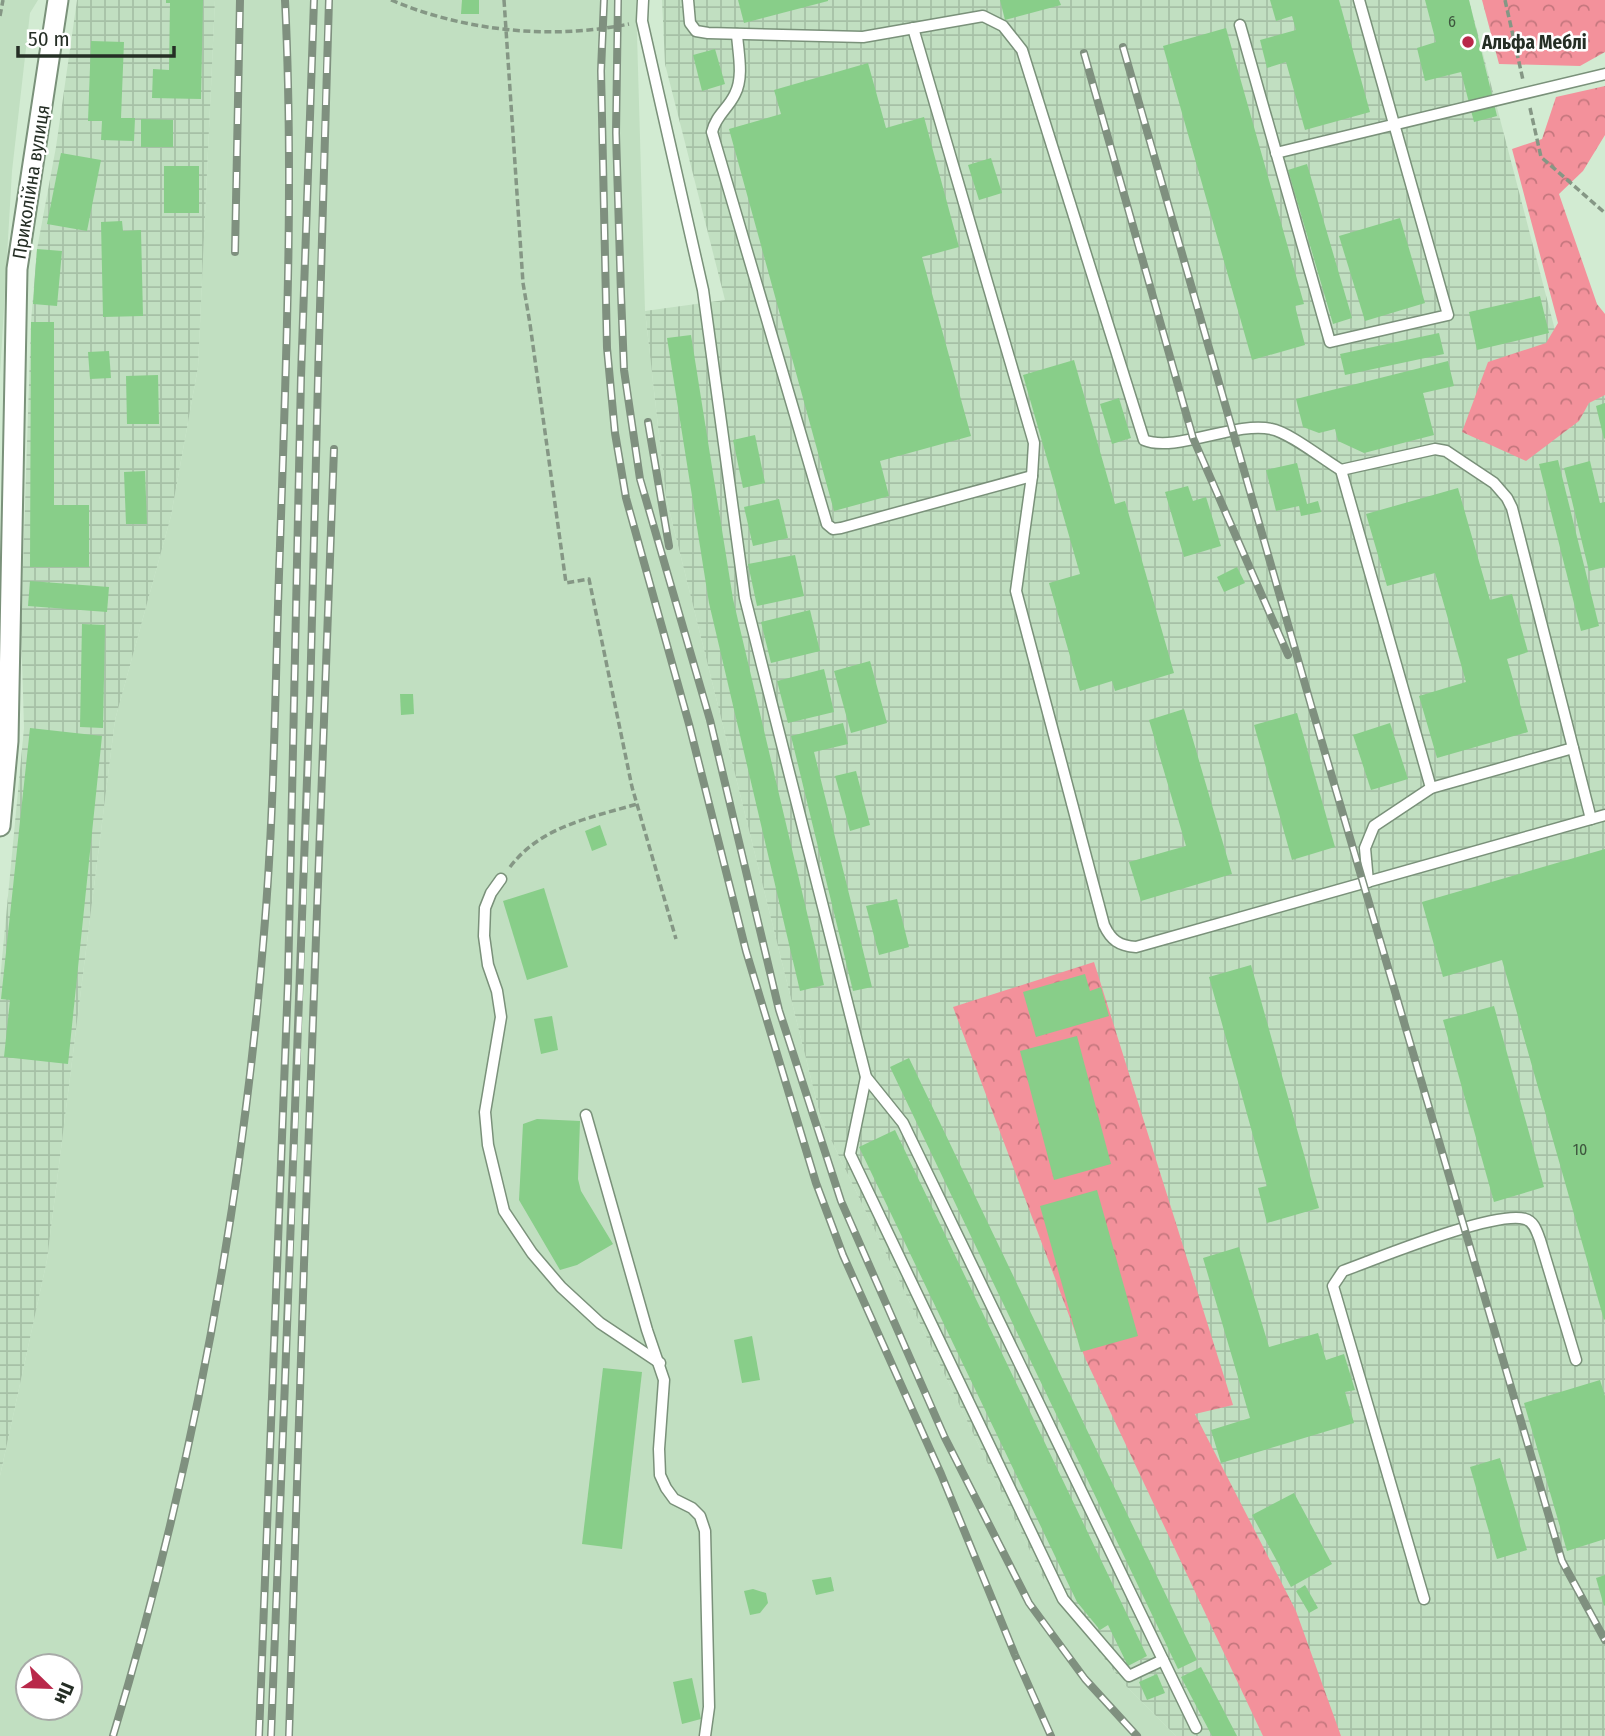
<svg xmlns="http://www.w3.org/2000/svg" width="1605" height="1736" viewBox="0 0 1605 1736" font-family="'Fira Sans Condensed',sans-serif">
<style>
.built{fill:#c1dfc1;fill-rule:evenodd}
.industrial{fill:url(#industrial-grid)}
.forest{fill:url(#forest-crowns)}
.building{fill:#88ce89}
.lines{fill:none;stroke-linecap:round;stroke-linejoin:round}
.service-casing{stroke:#7a917a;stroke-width:13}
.minor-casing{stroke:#7a917a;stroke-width:23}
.path{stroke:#859785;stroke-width:3.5;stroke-dasharray:7 3.5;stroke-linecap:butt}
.service{stroke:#fff;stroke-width:10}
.minor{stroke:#fff;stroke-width:19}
.rail-casing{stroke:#7f907f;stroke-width:8}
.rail{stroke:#fff;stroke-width:5;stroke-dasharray:16;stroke-linecap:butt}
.poi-dot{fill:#b9284a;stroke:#fff;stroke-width:2.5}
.labels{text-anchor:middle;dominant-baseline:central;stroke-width:5;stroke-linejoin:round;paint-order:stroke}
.number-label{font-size:16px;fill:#3e563e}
.poi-label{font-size:19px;font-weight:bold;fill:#252e25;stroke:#fff;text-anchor:start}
.street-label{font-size:19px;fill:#252e25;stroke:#fff}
</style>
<defs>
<pattern id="industrial-grid" width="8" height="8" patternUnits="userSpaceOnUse" patternTransform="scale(1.75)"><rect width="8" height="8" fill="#c1dfc1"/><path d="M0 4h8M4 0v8" fill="none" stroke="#a6c0a6"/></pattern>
<pattern id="forest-crowns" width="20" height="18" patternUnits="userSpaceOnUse" patternTransform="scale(1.75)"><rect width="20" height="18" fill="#f3919b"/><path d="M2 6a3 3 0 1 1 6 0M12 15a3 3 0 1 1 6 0" fill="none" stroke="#c5777e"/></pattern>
</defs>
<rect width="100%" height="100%" fill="#d2ebd2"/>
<g class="built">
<path d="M0,0H38L30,13L12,171L0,375Z"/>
<path d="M215,0H636L645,311L666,497L821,1119L1045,1582L1124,1684L1176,1736H0V1476L47,1260L115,720L171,516L198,367ZM28,1666H70V1708H28Z"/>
</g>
<g class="industrial">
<path d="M77,0H215L198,367L171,516L115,720L47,1260L0,1476V980L24,728L21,627L31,322L37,249L56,147Z"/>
<path d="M662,0H1469L1555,330L1605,317V1736H1176L1124,1684L1045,1582L821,1119L666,497L645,311L725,300L665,64Z"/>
</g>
<g class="forest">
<path d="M1482,0H1605V52L1580,66L1499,64Z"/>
<path d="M1605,86V135L1583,171L1559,194L1597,304L1605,314V395L1589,403L1579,421L1526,461L1462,432L1488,362L1546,343L1558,323L1512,149L1542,139L1556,97Z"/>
<path d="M1094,962L1233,1405L1195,1414L1296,1611L1341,1736H1263L1085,1358L953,1007Z"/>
</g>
<g class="building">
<path d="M166,0H203L201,99L152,98L153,69L169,70L170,3H166Z"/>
<path d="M462,0H479V14H461Z"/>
<path d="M738,0H828V1L744,23Z"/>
<path d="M1000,0H1059L1061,5L1005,20Z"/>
<path d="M1270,0H1339L1370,112L1305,130L1286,62L1267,68L1260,40L1296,30L1292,16L1276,21Z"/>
<path d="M1425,0H1469L1497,116L1474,122L1461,72L1425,81L1417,48L1436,42Z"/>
<path d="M1226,28L1304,304L1295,306L1305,345L1252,360L1163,46Z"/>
<path d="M91,41L124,42L121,118H135L134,141L101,140L102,121H88Z"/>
<path d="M715,49L725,84L702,91L693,55Z"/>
<path d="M868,63L886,128L924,117L959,247L922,257L971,436L880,461L889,496L834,511L729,129L781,114L774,90Z"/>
<path d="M141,119L173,120V147H141Z"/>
<path d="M61,153L101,160L87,231L47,224Z"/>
<path d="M991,158L1002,193L979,200L968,165Z"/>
<path d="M1307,164L1352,318L1333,324L1288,170Z"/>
<rect x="164" y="166" width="35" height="47"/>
<path d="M1400,218L1425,303L1365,321L1339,236Z"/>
<path d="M122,221L123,231L141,230L143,316L103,317L101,222Z"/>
<path d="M37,249L62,251L57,306L33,304Z"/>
<path d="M1540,296L1549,333L1477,350L1469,312Z"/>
<path d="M31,322H54V505H89V567H30Z"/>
<path d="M1439,333L1444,354L1345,375L1340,354Z"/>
<path d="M691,335L733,599L824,985L800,991L709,603L667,338Z"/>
<path d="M109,351L111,378L90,379L88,352Z"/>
<path d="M1074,360L1115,504L1125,501L1174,673L1115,691L1112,681L1080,691L1049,583L1080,574L1023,375Z"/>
<path d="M1448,361L1454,386L1423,393L1434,435L1364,453L1338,441L1335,429L1319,433L1303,427L1296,399Z"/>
<path d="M158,375L159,424H127L126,376Z"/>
<path d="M1119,398L1131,438L1112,444L1100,404Z"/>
<path d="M1605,403V438L1604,439L1596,406Z"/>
<path d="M755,435L765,483L743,488L733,440Z"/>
<path d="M1558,460L1599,626L1581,631L1539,464Z"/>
<path d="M1590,461L1600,503L1605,502V567L1589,571L1564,468Z"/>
<path d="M1297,463L1307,504L1318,501L1321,512L1301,516L1299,506L1276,511L1266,470Z"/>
<path d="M145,471L147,524H126L124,472Z"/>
<path d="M1188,486L1193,501L1206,497L1221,546L1184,557L1165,492Z"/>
<path d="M1458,488L1490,600L1512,594L1528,652L1507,659L1528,732L1437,758L1419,696L1466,682L1435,573L1387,586L1366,514Z"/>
<path d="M779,499L788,538L753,546L744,507Z"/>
<path d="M795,555L804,596L757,606L748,564Z"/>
<path d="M1237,567L1245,583L1224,592L1217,577Z"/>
<path d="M30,581L109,587L107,612L28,606Z"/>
<path d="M810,610L820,651L771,663L761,622Z"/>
<path d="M82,624L105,625L103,728L80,727Z"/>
<path d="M870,661L887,723L851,733L834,671Z"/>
<path d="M824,669L834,712L788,723L777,681Z"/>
<path d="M400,694H413L414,714L401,715Z"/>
<path d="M1184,709L1232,874L1141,901L1129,862L1186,846L1149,720Z"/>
<path d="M1297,713L1335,847L1292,860L1254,725Z"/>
<path d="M843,723L848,744L814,752L872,987L853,991L791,736Z"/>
<path d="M1390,723L1408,779L1371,790L1353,735Z"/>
<path d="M30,728L102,736L68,1064L4,1057L10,1000L1,999Z"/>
<path d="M856,771L870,825L850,831L835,776Z"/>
<path d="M600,825L607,845L592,851L585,831Z"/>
<path d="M1605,849V1319L1604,1320L1502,960L1443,977L1422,902Z"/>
<path d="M544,888L568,967L527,980L503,901Z"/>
<path d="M897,899L909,947L879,955L866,906Z"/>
<path d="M1251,965L1319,1208L1267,1223L1258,1188L1267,1186L1209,977Z"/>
<path d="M1085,974L1090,991L1101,987L1109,1016L1036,1037L1023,992Z"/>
<path d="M1494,1006L1544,1187L1494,1202L1443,1020Z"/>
<path d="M552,1016L558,1050L541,1054L534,1019Z"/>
<path d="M1077,1036L1111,1164L1054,1180L1020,1051Z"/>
<path d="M909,1058L1197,1660L1178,1669L890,1067Z"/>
<path d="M537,1119L580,1121L578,1179L581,1191L613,1244L577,1265L560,1270L519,1200L523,1124Z"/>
<path d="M895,1130L1147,1656L1128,1666L1108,1625L1100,1630L1077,1602L859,1147Z"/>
<path d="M1097,1190L1138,1336L1081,1352L1040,1206Z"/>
<path d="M1239,1247L1269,1347L1318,1333L1326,1360L1344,1354L1355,1390L1345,1392L1354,1423L1221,1463L1211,1430L1250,1418L1203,1258Z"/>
<path d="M752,1336L760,1380L742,1383L734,1340Z"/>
<path d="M603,1368L642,1372L622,1549L582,1544Z"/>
<path d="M1600,1380L1605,1396V1539L1567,1551L1524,1403Z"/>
<path d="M1500,1458L1527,1550L1497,1559L1470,1467Z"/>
<path d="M1294,1493L1332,1564L1291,1587L1252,1515Z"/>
<path d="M1605,1575V1605L1604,1606L1596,1578Z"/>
<path d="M831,1577L834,1591L816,1595L812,1580Z"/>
<path d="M1305,1585L1318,1608L1309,1613L1296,1591Z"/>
<path d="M753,1589L766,1593L768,1603L760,1613L750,1615L744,1591Z"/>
<path d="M1201,1667L1237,1736H1212L1181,1677Z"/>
<path d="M1157,1674L1165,1693L1147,1700L1139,1682Z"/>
<path d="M692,1678L701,1719L682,1724L673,1682Z"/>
</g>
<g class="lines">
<g class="service-casing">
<g id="service">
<path d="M643,0L642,21L703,290L745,598L866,1077L903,1123L1196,1728"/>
<path d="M688,0L690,23L696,31L708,33L863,37L983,16L1003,26L1022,50L1144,440C1175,453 1236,421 1271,429C1289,432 1324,460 1341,470L1435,449L1446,451L1494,483L1507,498L1512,508L1591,819"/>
<path d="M1240,25L1330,342L1448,315L1359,0"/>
<path d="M913,28L1034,443L1032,476L1016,591L1104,925C1111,940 1119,946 1136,947L1605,815"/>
<path d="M737,34C738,52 744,77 735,94C728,109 716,115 712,132L827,524L833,529L841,528L1032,476"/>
<path d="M1276,153L1605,74"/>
<path d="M1341,470L1431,788"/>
<path d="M501,879L491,893L485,908L484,936L488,965L497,991L501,1017L485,1112L488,1145L504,1211L532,1253L561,1287L600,1323L660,1363"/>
<path d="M1368,882L1365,848L1374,826L1431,788L1573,748"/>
<path d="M866,1077L850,1154L1063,1599L1129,1676L1163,1660"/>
<path d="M586,1115L647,1330L664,1380L659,1449L660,1475L666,1488L674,1499L692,1508L700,1516L705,1531L709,1707L705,1736"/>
<path d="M1424,1599L1333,1286L1343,1271C1376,1259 1495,1210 1525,1219C1534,1221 1537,1232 1540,1240L1576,1360"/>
</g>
</g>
<g class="minor-casing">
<path id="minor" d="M0,826L8,741L17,269L58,0"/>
</g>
<g class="path">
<path d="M391,0C464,31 551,40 629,24"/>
<path d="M504,0L523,283L530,324L566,583L589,579L632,787L676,939"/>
<path d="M1505,0L1523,80"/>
<path d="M0,16L3,0"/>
<path d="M1530,108L1541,157L1605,213"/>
<path d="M510,867C541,826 590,818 637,804"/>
</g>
<use href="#service" class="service"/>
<use href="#minor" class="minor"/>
<g class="rail-casing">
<g id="rail">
<path d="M604,0L601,71L607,348L615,433L626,498L689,724L746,951L816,1183L843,1255L941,1474L1015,1655L1051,1736"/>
<path d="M618,0L616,133L621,294L624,370L640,479L710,720L779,1010L841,1201L945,1438L1029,1603L1085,1679L1137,1736"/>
<path d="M1123,47L1311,705L1562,1561L1605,1640"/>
<path d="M1084,53L1193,438L1288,655"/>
<path d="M235,252L240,0"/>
<path d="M648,422L669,546"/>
<path d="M113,1736C192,1475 242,1205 264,933C275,804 275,675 280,546C286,364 294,182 285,0"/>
<path d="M259,1736L288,981L301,377L314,0"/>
<path d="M271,1736C284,1390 300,1044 310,698C316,465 321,233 329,0"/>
<path d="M289,1736L304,1264L334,449"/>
</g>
</g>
<use href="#rail" class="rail"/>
</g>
<circle class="poi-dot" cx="1468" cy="42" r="7"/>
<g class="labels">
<g class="number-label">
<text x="1452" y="21">6</text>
<text x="1580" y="1149">10</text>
</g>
<g class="poi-label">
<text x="1482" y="42">Альфа Меблі</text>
</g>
<g class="street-label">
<text transform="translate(31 182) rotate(-81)">Приколійна вулиця</text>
</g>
</g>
<g transform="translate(49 1687) rotate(113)"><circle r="33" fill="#ffffff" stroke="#a8aba8" stroke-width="2"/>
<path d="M0-5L12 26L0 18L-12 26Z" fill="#b9284a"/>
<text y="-10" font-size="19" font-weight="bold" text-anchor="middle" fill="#252e25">Пн</text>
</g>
<path d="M18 46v10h156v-10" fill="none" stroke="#252e25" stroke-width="3.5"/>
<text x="28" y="46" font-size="21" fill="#252e25" stroke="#ffffff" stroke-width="5" paint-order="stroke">50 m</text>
</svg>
